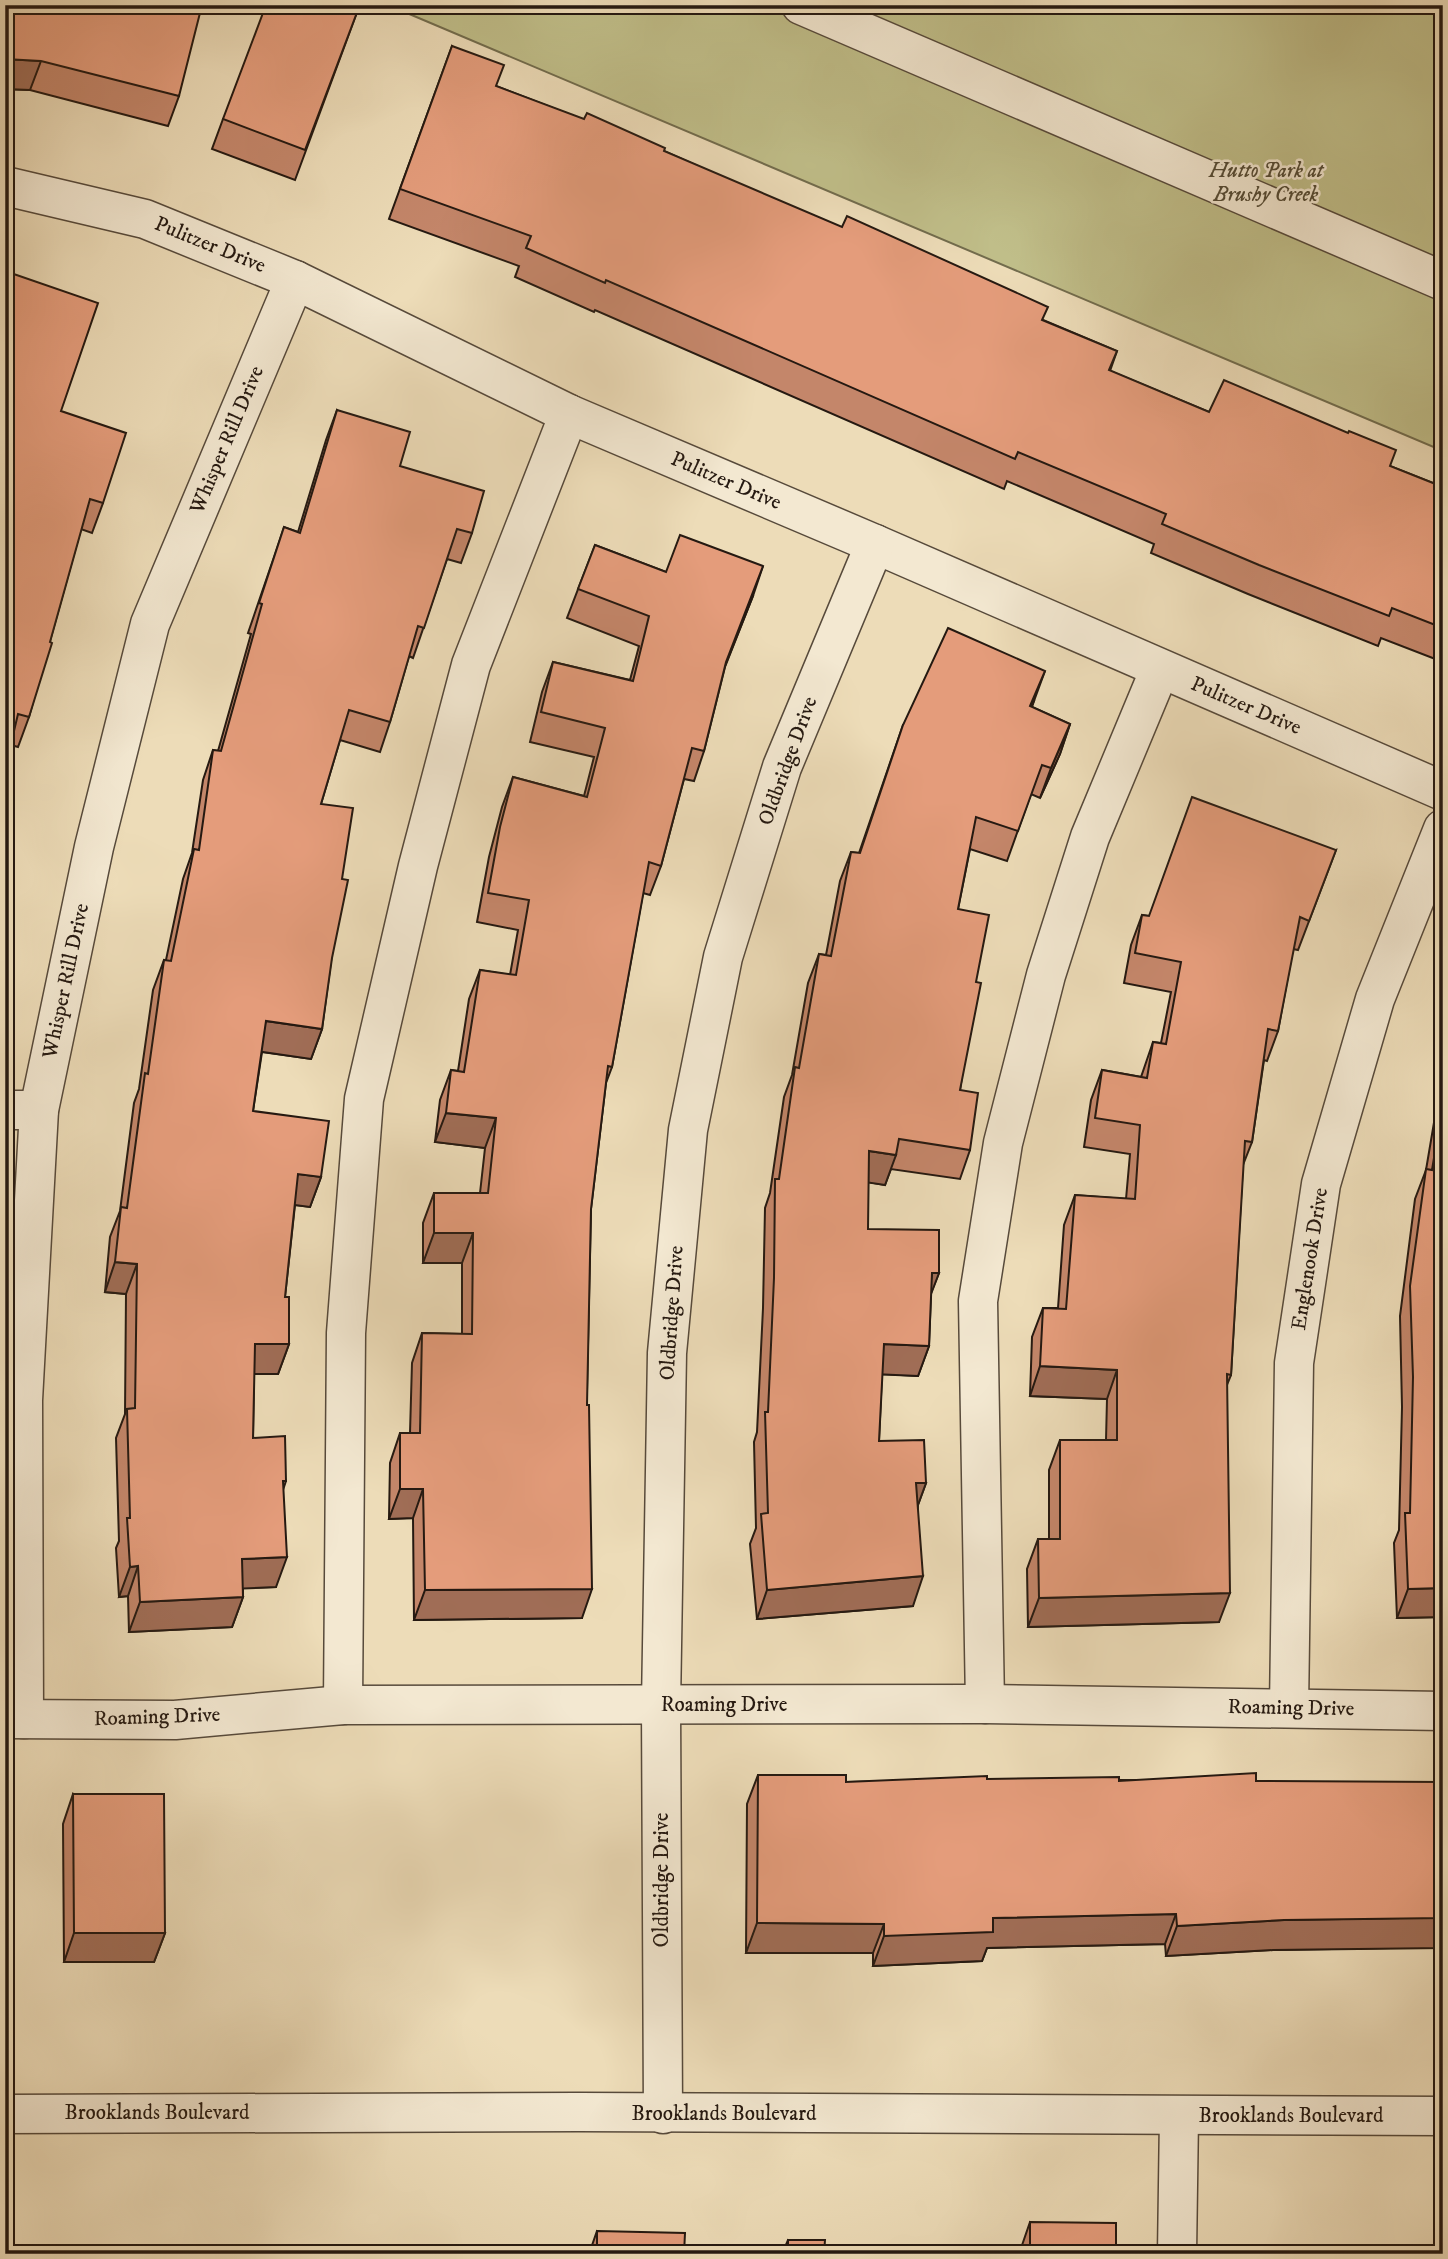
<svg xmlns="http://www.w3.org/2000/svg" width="1448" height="2259" viewBox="0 0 1448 2259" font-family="'IM FELL DW Pica',serif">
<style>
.green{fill:#c0be89;stroke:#726c4d;stroke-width:2}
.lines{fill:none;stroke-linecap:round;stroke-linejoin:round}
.minor-casing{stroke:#574a3b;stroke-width:41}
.minor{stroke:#f3e8d1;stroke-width:38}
.wall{fill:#c4866a;stroke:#251911;stroke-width:2}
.shaded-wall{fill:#a06d56;stroke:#251911;stroke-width:2}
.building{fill:#e49c7b;stroke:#251911;stroke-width:2}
.labels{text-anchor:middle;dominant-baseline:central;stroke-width:5;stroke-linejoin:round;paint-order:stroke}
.park-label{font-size:21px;font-style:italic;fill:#544b35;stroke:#f3e8d1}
.street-label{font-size:21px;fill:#251911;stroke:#f3e8d1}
</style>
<rect width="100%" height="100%" fill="#eddcb8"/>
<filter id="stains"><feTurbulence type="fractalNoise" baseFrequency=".00286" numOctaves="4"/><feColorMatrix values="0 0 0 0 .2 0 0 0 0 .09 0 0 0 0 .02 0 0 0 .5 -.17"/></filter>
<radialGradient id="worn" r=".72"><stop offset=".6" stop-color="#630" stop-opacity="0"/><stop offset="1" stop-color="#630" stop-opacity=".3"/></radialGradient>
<path class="green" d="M388,5H1443V451Z"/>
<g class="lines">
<g class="minor-casing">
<g id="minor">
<path d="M801,5L1443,281"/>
<path d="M5,186L145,219L295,280L569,414L875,544L1443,791"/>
<path d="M5,1110H39"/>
<path d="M985,1704L978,1301L1003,1143L1046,975L1090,837L1160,669"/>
<path d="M343,1705L346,1333L364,1099L418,866L471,665L569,414"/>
<path d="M1289,1708L1294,1363L1321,1184L1375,999L1443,829"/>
<path d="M5,1719L175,1720L343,1705L985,1704L1443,1711"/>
<path d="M24,1719L23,1400L39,1110L94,847L150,624L295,280"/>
<path d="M5,2114L578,2112L1443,2116"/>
<path d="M663,2114L661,1705L667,1353L688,1130L723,957L782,767L875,544"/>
<path d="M1177,2254L1179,2116"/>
</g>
</g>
<use href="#minor" class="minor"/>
</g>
<g class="wall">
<path d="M5,5L179,96L168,126L30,90L5,89Z"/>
<path d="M359,7L295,180L212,149L223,119Z"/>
<path d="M452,46L496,86L664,151L1043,320L1117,351L1110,371L1209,412L1390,466L1443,487V662L1381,638L1378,646L1248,594L1151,553L1154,544L1007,481L1004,489L595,310L594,312L515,277L519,266L389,219Z"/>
<path d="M337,410L472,533L461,563L447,559L413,658L409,656L390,722L380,752L340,740L321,804L342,879L322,1029L311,1059L262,1052L253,1111L321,1177L310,1207L295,1205L285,1297L289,1344L278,1374H254L253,1438L286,1481L283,1490L276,1587L243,1588V1597L232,1627L129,1632L128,1596L119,1597L116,1548L119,1541L116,1438L125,1414L126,1294L105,1292L110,1237L120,1211L134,1103L139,1089L153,990L164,960H166L183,879L192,853L203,780L213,750L218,751L251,634L248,633L274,557L284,527L298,532L326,440Z"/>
<path d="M61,411L103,503L92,533L81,529L29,717L18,747L11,745Z"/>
<path d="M595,545L666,572L753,596L725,667L704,751L694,781L684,779L661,866L650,895L643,893L612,1067L606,1083L591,1209L582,1618L414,1620L413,1518L389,1519L390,1463L400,1433H410L412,1363L422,1333L462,1334V1263H423V1223L434,1193H480L485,1148L435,1142L440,1100L451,1070L458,1071L469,999L480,970L510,975L518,930L477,922L489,857L502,807L513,777L584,796L594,757L530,742L542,692L553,662L630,680L639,646L567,618Z"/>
<path d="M1034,701L1032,707L1070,724L1060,754L1040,798L1031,794L1007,861L970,849L958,909L976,982L960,1090L970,1150L960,1179L891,1169L885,1185L868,1182V1229L939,1273L931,1293L929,1346L918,1376L882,1374L879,1441L926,1483L918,1505L913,1606L757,1619L750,1544L756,1528L754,1442L757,1432L763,1308L765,1208L770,1193L784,1097L792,1075L808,983L819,954L826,955L840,881L851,852L859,853L903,725Z"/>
<path d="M1336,850L1298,950L1293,949L1278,1031L1267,1061L1264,1060L1252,1142L1243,1165L1231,1375L1227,1385L1219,1622L1028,1627L1027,1569L1038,1539H1049V1470L1060,1440H1106L1107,1399L1030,1396L1032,1337L1043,1308H1058L1064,1225L1075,1195L1126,1199L1130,1154L1084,1147L1091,1100L1102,1070L1141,1077L1153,1042L1161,1043L1171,992L1124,983L1131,945L1142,915L1149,916Z"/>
<path d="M1443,1078V1617L1397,1618L1394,1543L1399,1530L1402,1407L1400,1316L1415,1199L1426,1170L1440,1087Z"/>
<path d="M758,1775L846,1782L987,1779L1256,1781L1390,1948L1273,1950L1166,1956L1165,1944L987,1948L982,1961L873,1966V1953H746L747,1804Z"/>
<path d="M73,1794L165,1933L154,1962H64L63,1824Z"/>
<path d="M1030,2222L1116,2254H1019Z"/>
<path d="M597,2231L684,2254H589Z"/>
<path d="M788,2240L824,2254H782Z"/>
</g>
<g class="shaded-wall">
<path d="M5,59L41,61L30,90L5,89Z"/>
<path d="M763,566L753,596L715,691L726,662Z"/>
<path d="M1045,671L1034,701L1019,735L1030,706Z"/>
<path d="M1070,724L1060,754L1040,798L1051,768Z"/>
<path d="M266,1021L322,1029L311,1059L256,1051Z"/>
<path d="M446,1113L496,1118L485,1148L435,1142Z"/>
<path d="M869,1151L896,1155L885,1185L858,1181Z"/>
<path d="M298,1174L321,1177L310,1207L287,1204Z"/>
<path d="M434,1233H473L462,1263H423Z"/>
<path d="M115,1262L137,1264L126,1294L105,1292Z"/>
<path d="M932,1273H939L928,1302Z"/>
<path d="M255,1344H289L278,1374H244Z"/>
<path d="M884,1344L929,1346L918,1376L873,1374Z"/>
<path d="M1040,1366L1117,1370L1107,1399L1030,1396Z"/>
<path d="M916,1483H926L915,1513Z"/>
<path d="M400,1489H423L413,1518L389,1519Z"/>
<path d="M287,1557L276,1587L231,1589L242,1559Z"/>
<path d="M138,1566L128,1596L119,1597L130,1567Z"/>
<path d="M923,1576L913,1606L757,1619L767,1590Z"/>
<path d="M1443,1588V1617L1397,1618L1408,1589Z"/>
<path d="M592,1589L582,1618L414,1620L425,1590Z"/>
<path d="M1230,1593L1219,1622L1028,1627L1039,1598Z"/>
<path d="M243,1597L232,1627L129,1632L140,1602Z"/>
<path d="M1176,1914L1165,1944L987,1948L982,1961L873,1966L884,1936L993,1918Z"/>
<path d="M1401,1918H1443V1948L1273,1950L1166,1956L1177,1926L1284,1920Z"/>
<path d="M757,1923L884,1924L873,1953H746Z"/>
<path d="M74,1933H165L154,1962H64Z"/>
</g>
<g class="building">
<path d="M5,5H202L179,96L41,61L5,59Z"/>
<path d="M266,5H355L359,7L305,150L223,119Z"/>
<path d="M452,46L504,65L496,86L584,119L587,113L665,148L664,151L842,227L847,216L1048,307L1042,320L1117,351L1109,370L1209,412L1224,380L1348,433L1349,431L1396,450L1390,466L1443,487V628L1392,608L1389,616L1259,565L1162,524L1166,514L1018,452L1015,459L606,280L605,283L526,248L531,236L400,189Z"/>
<path d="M5,271L98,303L61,411L126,433L103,503L90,499L50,642L52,643L29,717L18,714L5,769Z"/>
<path d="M337,410L410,432L400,466L484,491L472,533L457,529L424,628L418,626L390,722L349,710L321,804L353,808L342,879L348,880L332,958L322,1029L266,1021L253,1111L329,1121L321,1177L298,1174L285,1297H289V1344H255L253,1438L285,1436L286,1481H283L287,1557L242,1559L243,1597L140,1602L138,1566L130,1567L127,1518H130L127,1409L135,1408L137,1264L115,1262L121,1207L127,1208L145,1073L148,1074L164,960L171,961L194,849L199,850L213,750L221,751L262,604L259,603L284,527L300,533Z"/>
<path d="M680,535L763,566L726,662L704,751L692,748L661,866L649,862L612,1067L608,1066L591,1209L587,1405H589L592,1589L425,1590L423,1489H400V1433H420L422,1333L472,1334L473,1233H434V1193H488L496,1118L446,1113L451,1070L464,1072L480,970L516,975L529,900L488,893L500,827L513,777L587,797L605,728L541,712L553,662L633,681L649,616L578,589L595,545L666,572Z"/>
<path d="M948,628L1045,671L1030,706L1070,724L1051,768L1042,765L1018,831L976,817L958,909L989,915L976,982L981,983L960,1090L978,1093L970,1150L899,1139L896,1155L869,1151L868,1229L939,1230V1273H932L929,1346L884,1344L879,1441L924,1440L926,1483H916L923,1576L767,1590L761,1514L768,1513L765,1412H768L774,1278L775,1179H779L795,1067L799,1068L819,954L831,956L851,852L860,853L903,725Z"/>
<path d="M1192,797L1336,850L1309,921L1300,917L1278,1031L1268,1029L1252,1142L1245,1141L1231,1375L1227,1374L1230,1593L1039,1598L1038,1539H1060V1440H1117V1370L1040,1366L1043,1308L1066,1309L1075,1195L1135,1199L1140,1125L1095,1118L1102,1070L1147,1078L1153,1042L1166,1044L1181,962L1135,953L1142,915L1149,916Z"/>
<path d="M1443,1104V1588L1408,1589L1405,1513H1410L1413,1377L1410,1286L1426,1169L1432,1170Z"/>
<path d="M1256,1773V1781L1443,1782V1918L1284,1920L1177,1926L1176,1914L993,1918V1932L884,1936V1924L757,1923L758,1775H846V1782L987,1776V1779L1119,1777V1781Z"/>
<path d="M73,1794H164L165,1933H74Z"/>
<path d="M1030,2222L1116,2223V2254H1030Z"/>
<path d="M597,2231L685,2233L684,2254H597Z"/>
<path d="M788,2240H825L824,2254H788Z"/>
</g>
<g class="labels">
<g class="park-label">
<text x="1266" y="171">Hutto Park at<tspan x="1266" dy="24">Brushy Creek</tspan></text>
</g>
<g class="street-label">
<text transform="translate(210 245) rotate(22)">Pulitzer Drive</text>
<text transform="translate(227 440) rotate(-67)">Whisper Rill Drive</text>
<text transform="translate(726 481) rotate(23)">Pulitzer Drive</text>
<text transform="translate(1246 706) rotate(23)">Pulitzer Drive</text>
<text transform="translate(788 761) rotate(-70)">Oldbridge Drive</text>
<text transform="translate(66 981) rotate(-78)">Whisper Rill Drive</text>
<text transform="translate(1310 1259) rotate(-81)">Englenook Drive</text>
<text transform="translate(672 1313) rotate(-86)">Oldbridge Drive</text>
<text x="724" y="1705">Roaming Drive</text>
<text transform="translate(1291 1708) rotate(1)">Roaming Drive</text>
<text transform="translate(157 1717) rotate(-2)">Roaming Drive</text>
<text transform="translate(662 1880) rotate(-90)">Oldbridge Drive</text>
<text x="157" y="2113">Brooklands Boulevard</text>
<text x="724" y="2114">Brooklands Boulevard</text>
<text x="1291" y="2116">Brooklands Boulevard</text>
</g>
</g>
<rect width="1448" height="2259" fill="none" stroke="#eddcb8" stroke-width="28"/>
<rect x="7" y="7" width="1434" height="2245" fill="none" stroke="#251911" stroke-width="3.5"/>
<rect x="14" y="14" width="1420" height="2231" fill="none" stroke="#251911" stroke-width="2"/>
<rect width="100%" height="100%" filter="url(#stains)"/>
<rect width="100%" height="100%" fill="url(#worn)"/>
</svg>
